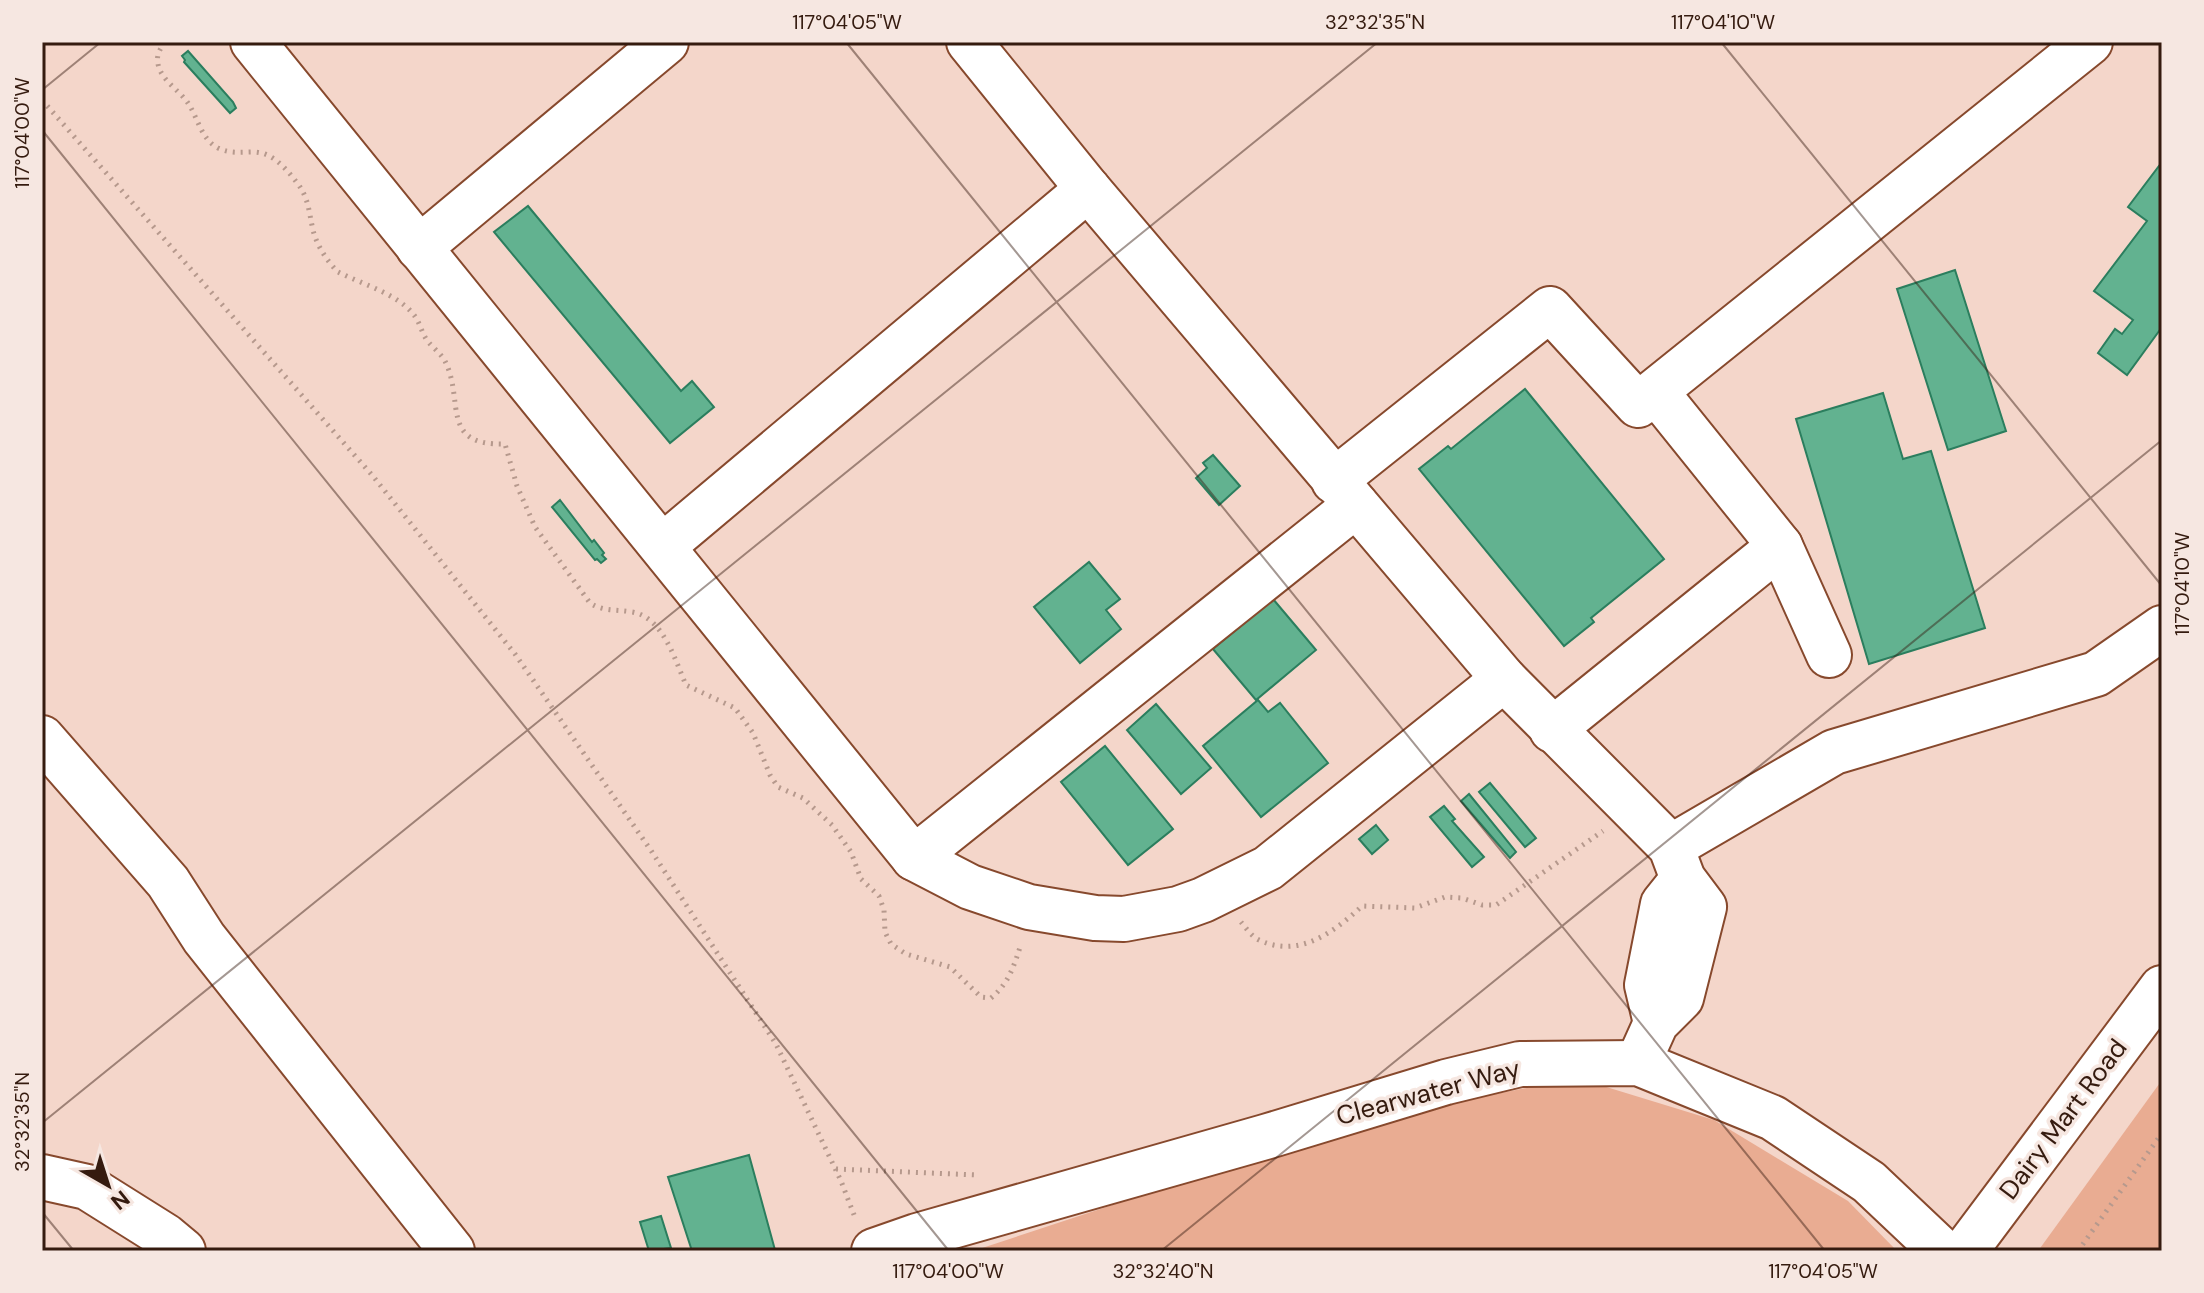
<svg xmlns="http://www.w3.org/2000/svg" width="2204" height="1293" viewBox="0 0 2204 1293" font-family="'DM Sans',sans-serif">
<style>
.green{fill:#e9ac92}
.building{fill:#62b290;stroke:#2b7e5e;stroke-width:2}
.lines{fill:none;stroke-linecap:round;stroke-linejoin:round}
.minor-casing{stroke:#87492d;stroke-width:48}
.path{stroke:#b6998d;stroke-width:5;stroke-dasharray:2 6;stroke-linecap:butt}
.minor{stroke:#fff;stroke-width:44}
.ticks{fill:none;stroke:#351b0f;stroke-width:2;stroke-opacity:0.45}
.labels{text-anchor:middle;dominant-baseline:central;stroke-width:7;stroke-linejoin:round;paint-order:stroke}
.street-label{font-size:26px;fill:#351b0f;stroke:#f6e7e1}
.neatline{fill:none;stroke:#351b0f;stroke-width:3}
.ticks-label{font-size:20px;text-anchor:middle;fill:#351b0f}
</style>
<rect width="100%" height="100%" fill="#f4d6ca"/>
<g class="green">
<path d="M1577,1078L1714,1120L1848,1201L1897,1251H973L1380,1117Z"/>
<path d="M2162,1080V1251H2038Z"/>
</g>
<g class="building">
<path d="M188,51L233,102L236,108L230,113L184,62L185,60L182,56Z"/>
<path d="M2162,162V327L2127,375L2098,353L2115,329L2122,334L2133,320L2094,291L2147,221L2128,207Z"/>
<path d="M528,206L681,391L692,381L714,407L670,443L494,232Z"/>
<path d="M1955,270L2006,431L1948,450L1897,289Z"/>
<path d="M1525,389L1664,559L1591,618L1594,622L1564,646L1419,469L1448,446L1451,449Z"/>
<path d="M1883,393L1903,459L1931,451L1985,628L1869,664L1796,419Z"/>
<path d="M1213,455L1240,486L1219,505L1196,478L1207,468L1203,463Z"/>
<path d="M560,500L592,542L594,540L604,553L602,555L606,559L601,563L597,559L595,560L552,507Z"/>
<path d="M1089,562L1120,599L1106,610L1121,629L1080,663L1034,607Z"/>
<path d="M1273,599L1316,650L1256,700L1213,649Z"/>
<path d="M1258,700L1268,712L1280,703L1328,763L1261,817L1203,746Z"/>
<path d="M1156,704L1211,768L1181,794L1127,730Z"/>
<path d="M1105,746L1173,829L1128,865L1061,782Z"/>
<path d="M1490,783L1536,838L1525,847L1479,792Z"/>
<path d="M1469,794L1513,848L1516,852L1510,858L1461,801Z"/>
<path d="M1444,806L1455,819L1452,821L1484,857L1472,867L1430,817Z"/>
<path d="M1376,825L1388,840L1372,854L1359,839Z"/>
<path d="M749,1155L775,1250L692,1251L668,1177Z"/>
<path d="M661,1216L671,1248L649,1251L640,1222Z"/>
</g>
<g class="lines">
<g class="minor-casing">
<g id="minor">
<path d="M253,42L914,858L1356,505"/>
<path d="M969,42L1088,189L1504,679L1671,847L1683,879L1704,907L1681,998L1656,1023L1638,1063"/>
<path d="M419,248L666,42"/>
<path d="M1656,392L1780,546L1829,655"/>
<path d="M1334,481L1550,309L1638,405L2090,42"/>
<path d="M663,546L1088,189"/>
<path d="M1552,730L1780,546"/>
<path d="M42,738L168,882L204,938L452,1251"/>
<path d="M1671,847L1834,752L2096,674L2162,628"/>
<path d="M914,858L970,887L1029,907L1095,918L1124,919L1178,909L1203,900L1268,868L1504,679"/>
<path d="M1656,1023L1647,985L1663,904L1683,879"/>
<path d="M42,1177L87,1187L165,1236L183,1251"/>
<path d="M874,1251L917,1236L1265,1137L1446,1082L1520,1064L1638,1063L1773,1118L1869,1182L1942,1251"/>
<path d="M1965,1251L2162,988"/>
</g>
</g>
<g class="path">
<path d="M165,42C160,49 156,55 158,64C161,80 179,90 188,103C198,118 201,139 218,148C230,154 242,152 255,152C274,153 287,170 298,184C309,199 309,213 313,230C317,246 327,261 338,272C362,284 398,294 414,315C419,321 421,330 425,337C430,346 440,352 445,361C465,401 439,446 505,444L517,486L535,527L590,603C604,612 616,609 632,612C663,617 675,660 686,685L735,708L753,733L770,775L778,787L803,798L832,825L851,852L861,879L879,896L884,910L885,932L891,944L906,954L950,967L981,997L991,998C1009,983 1014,966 1021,944"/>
<path d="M42,100L372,475L515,654L652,852L776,1044L841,1181L856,1220"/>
<path d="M1241,922C1246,928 1252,937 1259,940C1299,959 1334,932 1362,906L1415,908L1445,897L1462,898L1482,905H1496L1603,831"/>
<path d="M836,1169L978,1175"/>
<path d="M2078,1251L2162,1133"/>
</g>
<use href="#minor" class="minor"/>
</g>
<path class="ticks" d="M846,42L1825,1251M1721,42L2162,586M42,90L101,42M42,130L949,1251M42,1123L1378,42M42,1212L74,1251M1161,1251L2162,440"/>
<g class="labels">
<g class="street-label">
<text transform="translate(1428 1092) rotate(-15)">Clearwater Way</text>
<text transform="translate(2063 1119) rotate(-53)">Dairy Mart Road</text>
</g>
</g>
<rect width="2204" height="1293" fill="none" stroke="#f6e7e1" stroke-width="88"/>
<g transform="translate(108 1185) rotate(141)" stroke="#f6e7e1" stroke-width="6" paint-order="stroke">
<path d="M0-6L14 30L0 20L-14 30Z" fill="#351b0f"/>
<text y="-12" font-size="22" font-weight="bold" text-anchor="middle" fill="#351b0f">N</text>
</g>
<rect x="44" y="44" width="2116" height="1205" class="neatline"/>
<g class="ticks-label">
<text x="847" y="29">117°04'05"W</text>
<text x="1375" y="29">32°32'35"N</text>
<text x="1723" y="29">117°04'10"W</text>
<text transform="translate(22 133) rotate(-90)" y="7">117°04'00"W</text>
<text transform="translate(2182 584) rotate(-90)" y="7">117°04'10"W</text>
<text transform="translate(22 1122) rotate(-90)" y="7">32°32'35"N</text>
<text x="948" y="1278">117°04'00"W</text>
<text x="1163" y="1278">32°32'40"N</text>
<text x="1823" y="1278">117°04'05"W</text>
</g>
</svg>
